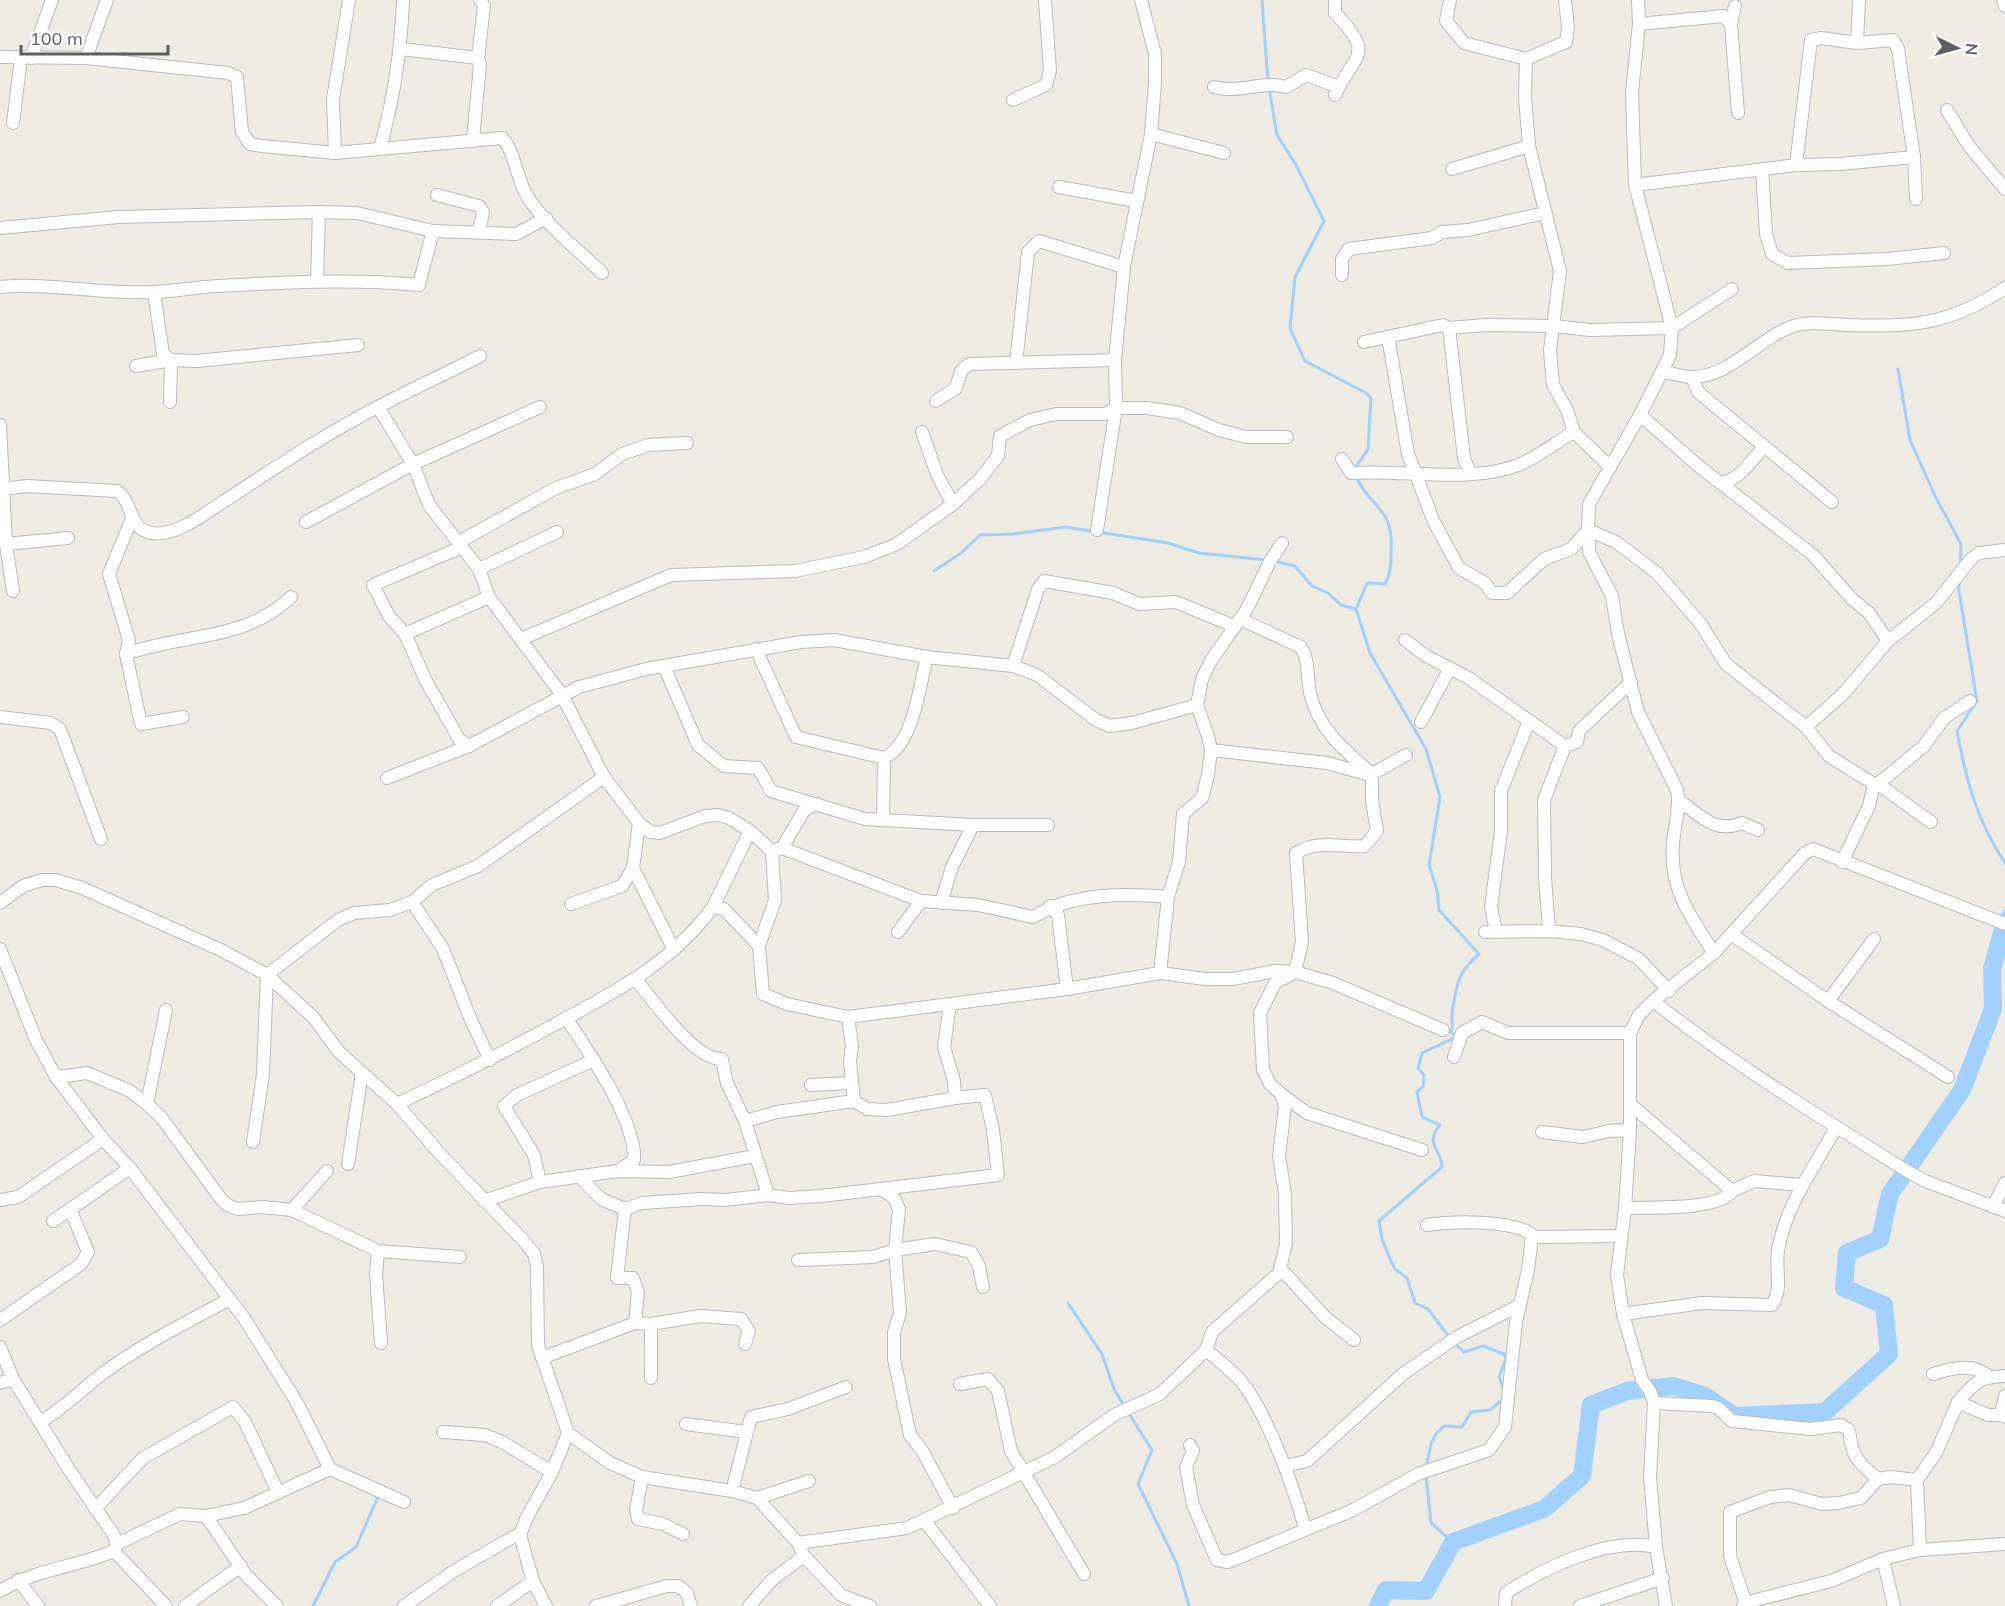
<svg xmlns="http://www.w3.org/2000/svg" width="2005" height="1606" viewBox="0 0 2005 1606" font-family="Mulish,sans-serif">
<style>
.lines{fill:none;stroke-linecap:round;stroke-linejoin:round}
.stream{stroke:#a3d1ff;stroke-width:3}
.river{stroke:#a3d1ff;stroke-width:18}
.minor-casing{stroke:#b8bbc0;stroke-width:14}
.minor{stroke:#fff;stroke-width:12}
</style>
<rect width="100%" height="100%" fill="#efede3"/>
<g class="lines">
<g class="stream">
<path d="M1262,0L1268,82"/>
<path d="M1269,88L1277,135L1296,165L1324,221L1295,277L1290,328L1305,361L1366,393L1371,398L1368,449L1355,468"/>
<path d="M1898,369L1910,440L1936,498L1961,544L1960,565"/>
<path d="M1356,477C1373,511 1394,507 1391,552C1391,564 1391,573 1385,584L1367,583L1356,609L1370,653L1426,749L1440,797L1429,865L1437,890L1439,910L1479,954C1456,974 1457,985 1452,1013C1451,1020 1454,1025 1451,1032L1456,1037L1422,1053L1418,1068L1424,1075L1423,1087L1417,1092L1422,1117L1440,1125C1424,1144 1441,1148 1442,1167L1379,1221L1382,1239L1390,1259L1395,1269L1407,1278L1415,1303L1428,1309L1449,1337"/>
<path d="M1273,561L1295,566L1312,586L1328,593L1341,605L1355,609"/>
<path d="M934,571L961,553L980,535L1013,534L1066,527L1168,543L1199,553L1266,560"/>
<path d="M1959,580V591L1977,701L1957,731C1966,780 1977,821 2005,863"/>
<path d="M2003,921L2005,911"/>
<path d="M1068,1303L1102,1354L1114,1389L1124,1406"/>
<path d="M1453,1342L1464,1352L1483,1346L1504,1354L1506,1359L1499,1377L1504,1391"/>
<path d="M1128,1412L1152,1450L1138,1484L1177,1564L1189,1606"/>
<path d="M1426,1467L1431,1444L1436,1434L1444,1426L1462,1427L1471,1412L1490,1410L1502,1400"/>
<path d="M1426,1476L1431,1523L1453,1542"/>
<path d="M313,1606L335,1562L356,1547L377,1499"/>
</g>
<path class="river" d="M1378,1606L1386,1590L1426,1591L1453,1542L1544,1509L1582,1476L1591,1405L1627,1391L1674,1386L1705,1396L1734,1416L1825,1412L1889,1354L1884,1305L1844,1288L1847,1253L1880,1239L1890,1194L1962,1090L1993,1009L1992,969L2005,922"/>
<g class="minor-casing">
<g id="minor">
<path d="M1335,0V13C1376,56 1355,52 1335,95"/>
<path d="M1450,0L1446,21L1464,43L1526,59L1566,42L1568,27L1565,0"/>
<path d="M1638,0L1639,24L1632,92L1635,185L1672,328L1670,355L1640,415L1589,504L1588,530L1589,552L1612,596L1618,634L1638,712L1677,790C1681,807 1674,826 1673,844C1669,888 1691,918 1714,953L1653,1001C1733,1064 1820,1117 1907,1171L1925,1181L2005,1211"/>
<path d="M2003,0L2005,6"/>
<path d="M1735,6L1731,24L1738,113"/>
<path d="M1639,24L1723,16L1731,24"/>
<path d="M1857,43L1859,0"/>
<path d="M401,49L478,58"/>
<path d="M0,57L86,58L228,73L237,77L242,132L250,144L262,146L335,153L502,138C514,148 517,180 527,196C545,225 578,249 602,273"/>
<path d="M31,58L52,0"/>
<path d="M86,58L107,0"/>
<path d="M1526,59L1525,97L1529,146L1560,271L1550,350L1553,385L1567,410L1574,432L1610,467"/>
<path d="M1214,87C1243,94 1261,80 1286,87L1306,75L1339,87"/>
<path d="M1013,100L1046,85L1050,71L1045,0"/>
<path d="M1947,110L1969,146L2005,189"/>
<path d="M13,123L21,58"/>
<path d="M1151,134L1224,153"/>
<path d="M473,139L480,65L478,58L484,6L480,0"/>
<path d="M380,148C394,99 401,51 403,0"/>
<path d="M335,153L333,99L349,0"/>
<path d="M1796,165L1811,40L1821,38L1857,43L1893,40L1898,49L1914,157L1916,199"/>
<path d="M1452,169L1529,146"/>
<path d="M1762,169L1766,234L1772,254L1788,263L1887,259L1944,253"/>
<path d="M1635,185L1796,165L1840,164L1914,157"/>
<path d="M1059,187L1136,201"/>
<path d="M437,195L479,206L483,212L479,232"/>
<path d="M0,228L118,217L319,212L357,213L433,231L516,234L546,218"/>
<path d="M1342,275V259L1349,249L1432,238L1442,232L1468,230L1545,213"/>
<path d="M317,281L319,212"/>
<path d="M0,287C51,282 103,295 155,292C176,291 197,287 218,286C285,282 352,279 419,285L433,231"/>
<path d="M154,292L163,354L171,360"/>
<path d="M1449,328L1464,458L1470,473"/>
<path d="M1388,337L1408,454L1434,522L1459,568L1485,583L1492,593H1507L1544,559L1571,549L1588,530L1616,542L1657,573L1700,623L1726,664L1806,727L1829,756L1874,784H1878L1924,746L1944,718L1970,701"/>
<path d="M1364,342L1443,325L1449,328L1485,325L1554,326L1590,330L1672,328L1732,289"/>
<path d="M1016,363L1028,252L1039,241L1124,267"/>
<path d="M136,366L171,360L197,361L358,345"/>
<path d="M1663,372C1671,373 1681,376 1690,377C1726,379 1757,341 1788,328C1805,320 1829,324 1847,325C1913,327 1949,325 2005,288"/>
<path d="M1692,377L1698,392L1832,502"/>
<path d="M936,401L956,388L961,371L969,364L1115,360"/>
<path d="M170,402L171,360"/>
<path d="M378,407L413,464L429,505L479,569L489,597L562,695L604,777L639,823L650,832L660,833L705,816L718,815L729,818L750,831L772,851L782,848L921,901L978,905L1033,917C1072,893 1123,893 1168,897"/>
<path d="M1640,415L1701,468L1813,555L1851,598L1869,613L1888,641"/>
<path d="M0,425L6,544L13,591"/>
<path d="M922,432L938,477L953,504"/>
<path d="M1342,459L1351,473C1402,469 1470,484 1518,465C1537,458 1556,442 1574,432"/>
<path d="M1722,483C1740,479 1751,461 1763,448"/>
<path d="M2,489L27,486L117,491C134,502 127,529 152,533C177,537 206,512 226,500C275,468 325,434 378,407C411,389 446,374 480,356"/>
<path d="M132,518L109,574L129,640L126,654L141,724L183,717"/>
<path d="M306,522L413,464L540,407"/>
<path d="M1097,530L1116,408L1115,360L1124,267L1151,134L1155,83V54L1141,0"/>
<path d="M459,542L556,488L595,474L622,454L648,445L687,443"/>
<path d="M6,544L68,538"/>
<path d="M462,547L373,585L389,616L405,634L426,681L459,739L469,746"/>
<path d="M479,569L557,532"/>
<path d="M405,634L489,597"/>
<path d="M521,639L671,575L795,571L864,557L897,544L953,504L980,479L998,456L1000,436L1030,420L1056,414H1105L1116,408H1147L1180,413L1219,430L1246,437H1287"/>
<path d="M1405,640L1426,656L1467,677L1565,746L1577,742L1579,731L1631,682"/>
<path d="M756,649L796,737L884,758"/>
<path d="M126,654C183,633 244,642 291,597"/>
<path d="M664,666L698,745L724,766L758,768L771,791L865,819L973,825H1048"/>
<path d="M1013,666L1038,589L1044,581L1113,593L1139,604L1176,602L1234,626"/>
<path d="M0,717L51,723L60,729L101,839"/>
<path d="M1421,722L1450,668"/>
<path d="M1806,727L1843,694L1888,641L1936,603L1971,559L1979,553L2005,550"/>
<path d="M1211,750L1327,763L1370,775L1406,755"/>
<path d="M387,778L469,746L579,687L646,669L801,642L834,640L927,657L1013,666L1037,675L1096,720L1110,726L1132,723L1197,705"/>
<path d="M1878,784L1931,822"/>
<path d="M1680,801C1701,816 1715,834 1742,823L1758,830"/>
<path d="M883,820L884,758C914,744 919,687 927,657"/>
<path d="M639,823L633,868L674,950"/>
<path d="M782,848L805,809L817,804"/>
<path d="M772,851L775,900L759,946L763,994L787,1004L848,1017L1067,989L1160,973L1205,979H1233L1275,971L1295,972L1333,983L1443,1030"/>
<path d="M1842,862L1869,806L1874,784"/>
<path d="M412,902L443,949L471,1020L490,1060"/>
<path d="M0,903L23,886L42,880H56L82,888L223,951L267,975L313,1017L339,1052L397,1104L441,1155L523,1240L534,1254L537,1266L538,1345L568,1433L552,1472L526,1519L520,1535L533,1581L546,1606"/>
<path d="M941,903L952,867L973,825"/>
<path d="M571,904L622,886L633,868"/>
<path d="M1050,906L1058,915L1067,989"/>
<path d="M713,907L750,831"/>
<path d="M1496,931L1491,907L1501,831V791L1529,721"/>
<path d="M1549,931L1545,878L1544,800L1565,746"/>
<path d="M898,932L921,901"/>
<path d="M1485,932L1549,931L1581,934L1603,940L1639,959L1669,991"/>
<path d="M1731,934L1828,1001L1948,1077"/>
<path d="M0,949L36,1040L56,1077L103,1139L130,1168L244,1318L296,1401L330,1469L404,1502"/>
<path d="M1714,953L1805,853L1813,849L2005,924"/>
<path d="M1160,973L1168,897L1179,862L1183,814L1202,798L1208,775L1211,750L1208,736L1197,705L1202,679L1210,662L1247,609L1269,563L1282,543"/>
<path d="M636,980C655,1002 693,1059 722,1059L727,1083L745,1121"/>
<path d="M1653,1001L1639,1015L1630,1033V1130L1625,1208L1617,1275L1623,1314L1642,1380L1650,1391L1654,1403L1650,1477L1656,1547L1666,1606"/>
<path d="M1828,1001L1874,939"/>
<path d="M848,1017L852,1046L850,1061L854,1101"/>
<path d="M566,1018C589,1052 636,1120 634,1160L618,1171"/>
<path d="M1454,1057L1462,1033L1482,1022L1508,1033H1630"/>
<path d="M56,1077L87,1073L130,1091L147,1104L161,1117L221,1199L227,1205L238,1209L262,1207L292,1210L378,1251L460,1257"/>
<path d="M811,1085L851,1083"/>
<path d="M1281,1094L1307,1113L1422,1150"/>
<path d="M147,1104L166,1010"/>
<path d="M397,1104C452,1078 507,1051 561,1021C619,990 672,962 713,907L724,909L759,946"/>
<path d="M1630,1104L1732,1191L1754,1181L1801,1185"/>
<path d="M1542,1132L1583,1137L1609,1131L1630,1130"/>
<path d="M253,1142L263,1074L267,975L338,920L354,913L390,910L412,902L432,885L478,866L604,777"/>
<path d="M348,1164L362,1073"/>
<path d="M540,1182L534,1155L504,1106L517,1095L594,1060"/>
<path d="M881,1189L998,1175L993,1130L985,1095L955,1098L954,1081L944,1047L950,1004"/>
<path d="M768,1195L745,1121L777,1112L854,1101L867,1109L887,1110L955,1098"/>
<path d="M0,1200L18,1197L103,1139"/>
<path d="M484,1201L540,1182L618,1171L669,1172L755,1156"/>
<path d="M1993,1207L2005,1183"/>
<path d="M1625,1208C1649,1207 1719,1211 1732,1191"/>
<path d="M625,1209L642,1203L702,1199L726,1200L768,1195L789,1198L821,1196L881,1189L894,1198L899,1209L895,1250L900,1313L894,1332V1359L910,1435L923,1452L953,1508"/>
<path d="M292,1210L327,1171"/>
<path d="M53,1221L130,1168"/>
<path d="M1427,1225C1454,1221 1507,1220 1530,1233L1532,1237L1621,1236"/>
<path d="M378,1251L376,1274L381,1343"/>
<path d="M798,1260L873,1257L895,1250L935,1244L971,1252L979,1266L983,1287"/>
<path d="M1280,1268L1325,1317L1354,1340"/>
<path d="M1623,1314L1702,1303L1772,1305C1783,1289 1775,1268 1778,1250C1786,1204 1815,1167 1836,1127"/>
<path d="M0,1320L81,1264L88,1252L70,1209"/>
<path d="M635,1323L651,1324L700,1316L741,1319L749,1331L745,1344"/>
<path d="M651,1324V1378"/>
<path d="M0,1347L13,1379"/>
<path d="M1206,1350C1218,1360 1231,1370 1241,1381C1267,1413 1294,1488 1305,1528"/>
<path d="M542,1358L635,1323L638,1292L633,1278H617L625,1209L601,1199L579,1176"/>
<path d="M1933,1374C1952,1368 1973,1363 1988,1376"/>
<path d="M0,1383L13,1379L68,1468L113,1534L117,1544L114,1551L166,1606"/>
<path d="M960,1384L988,1379L998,1391L1011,1451L1084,1574"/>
<path d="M2005,1396L2001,1414L2005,1417"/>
<path d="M1958,1402C1974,1383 1978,1377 2005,1376"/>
<path d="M1654,1403L1712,1406L1718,1408L1732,1421L1811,1429L1841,1425L1849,1430C1852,1457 1857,1462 1878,1479"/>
<path d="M40,1422C62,1410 79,1392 98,1377C139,1346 185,1323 230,1299"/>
<path d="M686,1424L746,1432"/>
<path d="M443,1432L485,1435L502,1442L552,1472"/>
<path d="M568,1433L610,1463L642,1477L732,1491L757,1498L798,1543L804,1556L841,1595L870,1606"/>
<path d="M1190,1445L1193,1451L1186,1467L1193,1505L1217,1560L1228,1562L1353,1510L1418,1474L1489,1450L1505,1427L1516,1322L1528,1270L1532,1237"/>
<path d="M1285,1466L1307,1461L1404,1373L1457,1337L1520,1305"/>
<path d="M642,1477L636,1510L638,1519L663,1524L683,1534"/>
<path d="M732,1491L751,1417L788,1409L846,1387"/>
<path d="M757,1498L809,1481"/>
<path d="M95,1509L143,1458L233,1407L245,1422L278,1492"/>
<path d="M206,1516L246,1575L277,1606"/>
<path d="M924,1520L990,1606"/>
<path d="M798,1543L907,1528L1055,1457L1114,1415L1160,1394L1206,1350L1212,1332L1279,1273L1286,1244L1285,1194L1279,1156L1285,1106L1281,1094L1270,1084L1263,1070L1260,1013L1275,983L1295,972L1302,942L1296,853C1318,839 1341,848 1365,846L1377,831L1372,801V774C1345,751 1318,729 1310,693C1307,677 1309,660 1301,647L1240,619"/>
<path d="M117,1544L180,1514L206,1516L244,1508L330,1469"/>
<path d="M1920,1550L1917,1480L1936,1453L1958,1402L1988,1415H2005"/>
<path d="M1883,1559L1894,1606"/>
<path d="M18,1580L38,1606"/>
<path d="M0,1591C36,1569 76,1567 114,1551"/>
<path d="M1746,1604L1730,1556V1512L1770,1497L1789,1495L1822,1504L1839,1503L1861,1498L1878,1479L1890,1477L1917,1480"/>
<path d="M185,1606L241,1566"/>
<path d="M404,1606L454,1571L513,1537L520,1535"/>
<path d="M497,1606L533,1581"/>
<path d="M596,1606L667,1586H678L687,1593L691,1606"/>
<path d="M749,1606L772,1580L804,1556"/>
<path d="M1505,1606L1506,1593C1544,1568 1609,1536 1656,1547"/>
<path d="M1580,1606L1663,1578"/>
<path d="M1743,1606L1756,1600L1831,1581L1883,1559L1920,1550L2005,1544"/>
</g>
</g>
<use href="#minor" class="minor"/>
</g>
<g transform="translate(1957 48) rotate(95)" stroke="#ffffff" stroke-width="4.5" paint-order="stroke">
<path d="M0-4.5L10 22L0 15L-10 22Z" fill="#5b5f65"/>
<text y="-9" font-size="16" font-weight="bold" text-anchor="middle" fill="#5b5f65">N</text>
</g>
<path d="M21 45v9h147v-9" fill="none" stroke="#5b5f65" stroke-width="3"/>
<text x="30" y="45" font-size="18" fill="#5b5f65" stroke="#ffffff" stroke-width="4.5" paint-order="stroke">100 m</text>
</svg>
